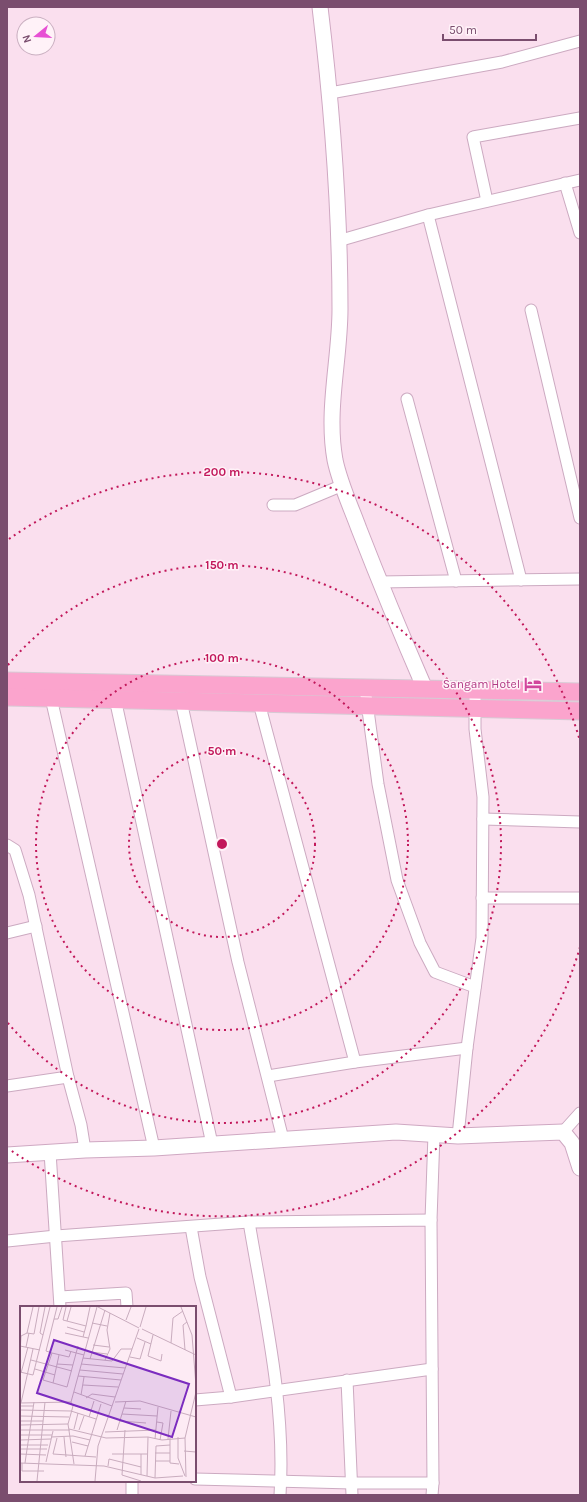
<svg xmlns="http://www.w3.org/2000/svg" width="587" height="1502" viewBox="0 0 587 1502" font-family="Karla,sans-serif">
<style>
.residential{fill:#fadfee;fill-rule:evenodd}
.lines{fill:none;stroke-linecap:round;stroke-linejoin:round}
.street-casing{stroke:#ccaac1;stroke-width:13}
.secondary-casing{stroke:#cfa8c2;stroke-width:17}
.primary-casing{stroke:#d7cad4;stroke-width:19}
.street{stroke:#fff;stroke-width:11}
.secondary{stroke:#fff;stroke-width:15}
.primary{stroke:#fba4cd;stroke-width:17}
.ring{fill:none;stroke:#c2185b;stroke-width:2;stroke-dasharray:2 4}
.labels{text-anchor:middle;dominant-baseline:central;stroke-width:3;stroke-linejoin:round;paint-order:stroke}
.hotel-label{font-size:12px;fill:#b23c85;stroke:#fff2f8;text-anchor:end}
.inset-road{fill:none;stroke:#c9acbe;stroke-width:1}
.view{fill:#7b2cbf;fill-opacity:0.15;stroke:#7b2cbf;stroke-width:2}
.inset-edge{fill:none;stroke:#7a4d6e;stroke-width:2}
.centre{fill:#c2185b;stroke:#fff2f8;stroke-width:2}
.ring-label{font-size:12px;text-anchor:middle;font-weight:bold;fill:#c2185b;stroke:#fff2f8;stroke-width:3;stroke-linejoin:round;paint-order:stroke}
</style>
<rect width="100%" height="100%" fill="#fdebf4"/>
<path class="residential" d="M7,7H580V1495H7ZM24,24H48V48H24ZM21,1307H195V1481H21Z"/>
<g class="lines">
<g class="street-casing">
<g id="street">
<path d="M330,93L502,62L580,41"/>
<path d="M565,183L580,233"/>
<path d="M487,201L473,137L580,118"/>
<path d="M428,215L521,580"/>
<path d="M338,241L428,215L580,180"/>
<path d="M531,310L580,518"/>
<path d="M407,399L456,581"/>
<path d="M273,505H295L343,485"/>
<path d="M379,582L580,579"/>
<path d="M365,688L378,784L397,880L420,943L435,972L475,987"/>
<path d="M114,694L212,1144"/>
<path d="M51,698L154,1148"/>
<path d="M181,701L238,962L283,1139"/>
<path d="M259,703L355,1062"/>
<path d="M483,819L580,822"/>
<path d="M7,845L15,850L29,895L68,1077L81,1125L85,1150"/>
<path d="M482,898H580"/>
<path d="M7,933L36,926"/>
<path d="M268,1076L355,1062L467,1048"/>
<path d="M7,1086L68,1077"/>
<path d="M563,1132L580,1113"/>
<path d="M458,1136L467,1048L482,938L483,797L475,729V690"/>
<path d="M50,1152L60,1307"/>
<path d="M431,1220L434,1134"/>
<path d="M249,1222C264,1312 286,1404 280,1495"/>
<path d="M191,1227L200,1277L231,1397"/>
<path d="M7,1241L56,1236L249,1222L431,1220L433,1483H352L195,1479"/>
<path d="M60,1297L126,1293L127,1307"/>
<path d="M347,1380L352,1495"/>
<path d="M195,1400L231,1397L432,1369"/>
<path d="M132,1495V1481"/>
<path d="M432,1495L433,1483"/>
</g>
</g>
<g class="secondary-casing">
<g id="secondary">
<path d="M320,7C332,107 340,208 340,309C340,359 326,410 335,460C340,484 351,507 359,529C380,583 402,636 425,689"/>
<path d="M7,1155L85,1150L154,1148L396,1132L458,1136L563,1132L572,1143L580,1168"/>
</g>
</g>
<g class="primary-casing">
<g id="primary">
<path d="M7,681L580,692"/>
<path d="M7,697L580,711"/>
</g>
</g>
<use href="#street" class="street"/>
<use href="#secondary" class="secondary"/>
<use href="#primary" class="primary"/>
</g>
<g class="ring">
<circle cx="222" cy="844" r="93"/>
<circle cx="222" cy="844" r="186"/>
<path d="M8 665A279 279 0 1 1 8 1023"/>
<path d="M580 947A372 372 0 0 1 9 1149M9 539A372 372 0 0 1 580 741"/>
</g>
<defs>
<g id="hotel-bare" transform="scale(1.38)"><path d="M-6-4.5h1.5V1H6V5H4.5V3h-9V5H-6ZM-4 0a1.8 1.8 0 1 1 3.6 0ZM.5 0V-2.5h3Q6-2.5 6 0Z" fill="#d1479c" stroke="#fff2f8" stroke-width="2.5" paint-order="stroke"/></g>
</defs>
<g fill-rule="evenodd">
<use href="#hotel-bare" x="533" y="684"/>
</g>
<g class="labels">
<g class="hotel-label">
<text x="520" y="684">Sangam Hotel</text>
</g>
</g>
<g transform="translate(20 1306)">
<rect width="176" height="176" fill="#fdebf4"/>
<path class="inset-road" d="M37,1L26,45L32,47L23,74L47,81L58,40M46,1L43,14L66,20L63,31M78,1L119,22M161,1L172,29L176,80M34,13H38L42,1M106,14L111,1M47,15L51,1M72,17L87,20M66,20L70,1M47,21L64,26M120,21L126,1M122,23L176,49M7,27L13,1M45,27L68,32M23,29L20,27L25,1M133,29L128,50L141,55L142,48M117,32L131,38M151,37L153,12L163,5M73,39L89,41M0,40L20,44M6,41L9,27M45,44L64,49M165,44L163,19L167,16M71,46L87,48M32,47L49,51L51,45M0,48L1,30L7,27L14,28L19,1M110,51L120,53L125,36M63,52L92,55L101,43H112M70,53L85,4M11,54L52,65M85,54L90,43L87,24L90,7M37,58L53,59M61,58L105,62M15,63L35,69M60,64L103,68M0,66L13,69L30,1M1,67L8,41M58,70L101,74M33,77L39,49M63,79L98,81M54,86L92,100M61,89L64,71M66,92L72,88L95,91M51,96L53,100L48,118L54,158M95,96L120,95L176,111M0,97L51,96L77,1M1,97L13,43M53,99L71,104M0,100H13M104,102L121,103M0,104L51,105L76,113M102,108L137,110M0,110L49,111M69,111L74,95M0,115H23M100,115L126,117M137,116L143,117L140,134M0,119L48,118M49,123L86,132L128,131L142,134L165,132M54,123L58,107M0,124H50M59,124L64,110M97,124L106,95M105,124L102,169L121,175M85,126L136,124M0,129H32M31,131L53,130L70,134M44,131L46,151M158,131V152L165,170M37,132L33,148L76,151M150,132V157L159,158M135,133L138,101M148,133L151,105M0,134L31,133M52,136L68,140M0,139H28M0,143H27M164,145L176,146M135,147H150M0,148L26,149M92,148H127M65,150L81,98M135,155H150M26,156L33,125M0,157L84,160L135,172L163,170M2,157V165H24M5,157L14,96M88,160L89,153L121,161M121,169V148M127,170L128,131M166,171L165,132L176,86M135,172L136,140L150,139M17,175L25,96M75,175L78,140L119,23"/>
<path class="view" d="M34,34L169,78L152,131L17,87Z"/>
<rect width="176" height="176" class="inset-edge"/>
</g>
<circle cx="222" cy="844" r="6" class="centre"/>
<g class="ring-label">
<text x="222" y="476">200 m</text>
<text x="222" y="569">150 m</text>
<text x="222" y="662">100 m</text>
<text x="222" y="755">50 m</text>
</g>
<rect width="587" height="1502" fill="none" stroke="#7a4d6e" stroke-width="16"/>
<g transform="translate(36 36) rotate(252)"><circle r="19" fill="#fff2f8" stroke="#cab0c1"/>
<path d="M0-3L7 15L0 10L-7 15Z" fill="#e750d4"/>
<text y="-6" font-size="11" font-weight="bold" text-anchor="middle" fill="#7a4d6e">N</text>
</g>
<path d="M443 34v6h93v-6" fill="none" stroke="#7a4d6e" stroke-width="2"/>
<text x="449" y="34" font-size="12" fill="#7a4d6e" stroke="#fff2f8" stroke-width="3" paint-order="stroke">50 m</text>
</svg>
